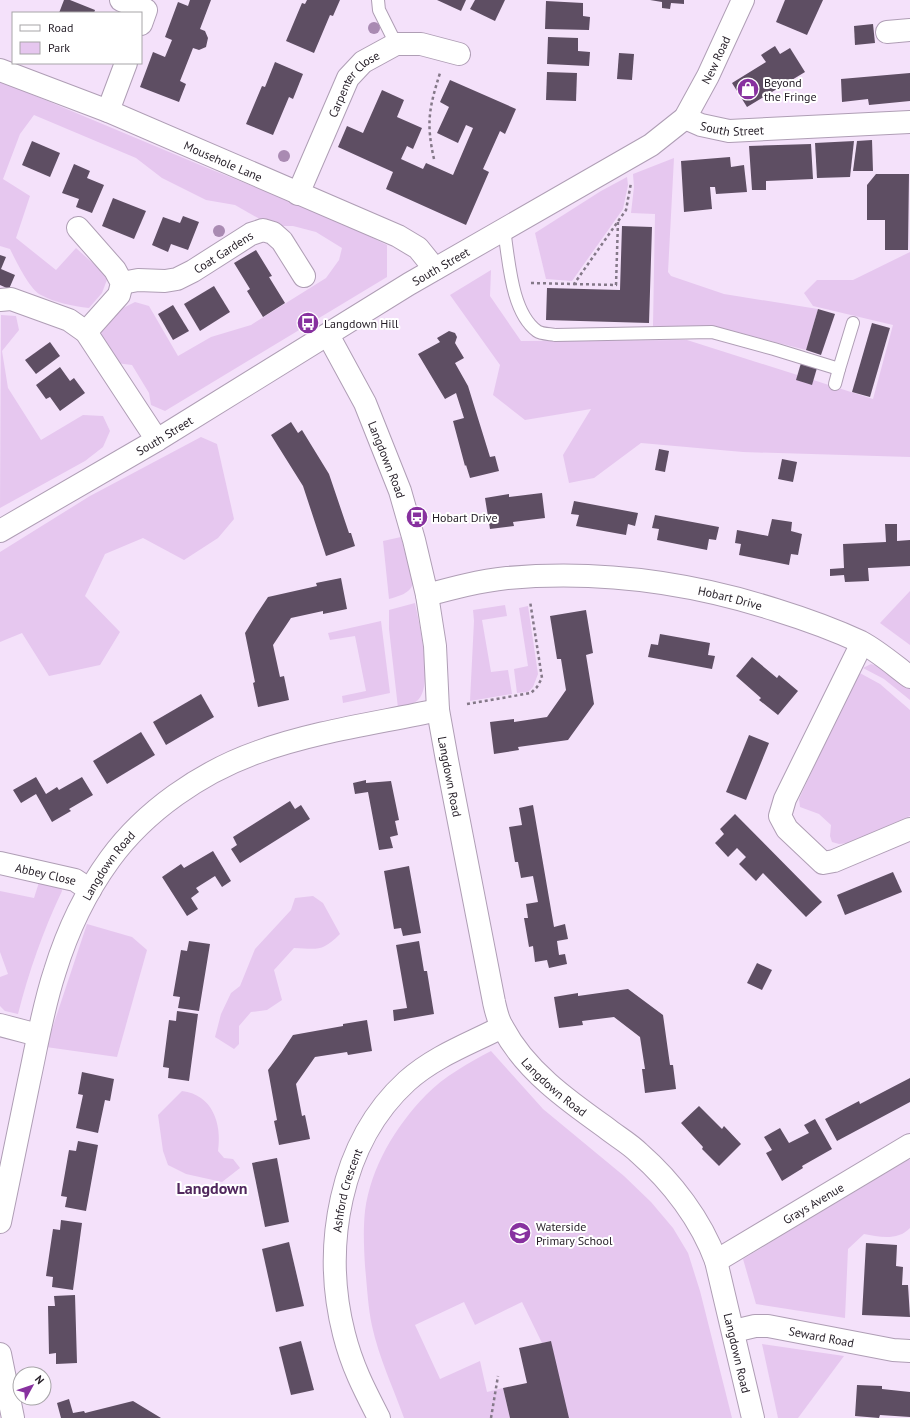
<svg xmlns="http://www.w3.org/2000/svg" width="910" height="1418" viewBox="0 0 910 1418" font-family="'PT Sans',sans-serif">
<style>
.green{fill:#e6c7ef}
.building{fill:#5e4e63}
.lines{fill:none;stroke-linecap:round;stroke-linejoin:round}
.lane-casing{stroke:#af9eb5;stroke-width:14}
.street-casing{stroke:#af9eb5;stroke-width:24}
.secondary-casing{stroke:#af9eb5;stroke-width:24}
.path{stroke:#847888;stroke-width:2.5;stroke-dasharray:3 3;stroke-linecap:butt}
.lane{stroke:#fff;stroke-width:12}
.street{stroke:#fff;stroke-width:22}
.secondary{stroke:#fff;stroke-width:22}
.tree{fill:#a98ab2}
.labels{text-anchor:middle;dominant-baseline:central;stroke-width:4;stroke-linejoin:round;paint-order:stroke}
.street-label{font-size:12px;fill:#241d26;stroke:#fff}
.poi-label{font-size:12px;fill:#241d26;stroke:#fff;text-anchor:start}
.district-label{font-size:16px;font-weight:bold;fill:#50275d;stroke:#fff}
</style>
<rect width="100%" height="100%" fill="#f4e1fa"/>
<g class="green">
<path d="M0,81L205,167L332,218L387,245V277L165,411L151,405L149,393L132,365L116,363L102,342L101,329L117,311L135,302L149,306L178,356L211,337L251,325L326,278L339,260L342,248L316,232L293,226H272L235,205L206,200L162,178L136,158L34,115L20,134L3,179L30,196L16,238L56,270L76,248L108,277L102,293L89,308C72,306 56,303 41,295C30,290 16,261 10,249L0,246Z"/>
<path d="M674,158L668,272L671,276L724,294L818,309L806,350L717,327L653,326L655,214L631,213L634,187L633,174Z"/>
<path d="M627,177L628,185L623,209L572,281L546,279L535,233L601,191Z"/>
<path d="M910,252V457L743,452L641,443L594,478L569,483L563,455L591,409L525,420L493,395L500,365L450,295L491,270L490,296L521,341L687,340L873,399L893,325L813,306L804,293L817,280H853Z"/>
<path d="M1,315L16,316L19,330L2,351L8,388L41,440L83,415L103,416L110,431L103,447L85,461L0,508Z"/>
<path d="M201,437L217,444L234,519L218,538L184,560L143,538L105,554L85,596L120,632L100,665L49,676L22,633L0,642V552L90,496Z"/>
<path d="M401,537L413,584C409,594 399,596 389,599L383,541Z"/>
<path d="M910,591V645L880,623Z"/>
<path d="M415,603C419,622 434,686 418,700C412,705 405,706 398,708L389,629V610Z"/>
<path d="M505,605L507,616L482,620L491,672L508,670L512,694L470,701L474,621L473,610Z"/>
<path d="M528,606L538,674L533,687L528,692L517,693L514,669L528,666L519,608Z"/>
<path d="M381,621L390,693L343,703L342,696L366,691L355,636L330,640L328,633Z"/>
<path d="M871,664L884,668L910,688V700L884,679L863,668Z"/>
<path d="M858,672L880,684L910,710V816L849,843L839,844L832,842L830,836L831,825L819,814L800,807L799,799Z"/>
<path d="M41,876L61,886L62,891C43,931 29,971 18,1014L5,1011L0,1006V977L8,974L0,952V891L34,898Z"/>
<path d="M313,896L323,903L340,934C322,952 318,949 294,948L274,970L282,1000L267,1010L251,1012L239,1026V1044L234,1049L215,1037L221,1014L231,993L240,986L255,949L291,910L295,898Z"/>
<path d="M87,924L132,937L147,950L117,1057L46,1047Z"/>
<path d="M491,1051L543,1109L624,1176L651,1202L673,1228L688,1253L700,1291L732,1418H566L551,1341L542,1343L522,1302L475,1325L464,1302L415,1325L440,1379L480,1361L487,1392L503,1388L510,1418H404C393,1387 379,1358 372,1326C368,1307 367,1286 365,1266C364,1248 363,1230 365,1211C371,1167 395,1127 426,1095C443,1077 470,1062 491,1051Z"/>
<path d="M182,1091C213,1095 222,1124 218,1151L224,1158L233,1159L240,1168L222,1182L186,1174L168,1165L163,1151L158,1115Z"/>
<path d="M908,1160H910V1228C898,1241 879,1237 864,1234L848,1249L845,1318L756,1304L743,1259Z"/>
<path d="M762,1344L844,1356L798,1418H778Z"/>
</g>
<g class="building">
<path d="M64,0H70L95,10L94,13H59Z"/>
<path d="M190,0H211L200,29L205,31L208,38L206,47L199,50L193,48L180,81L186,84L179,102L140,87L153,52L165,57L172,40L165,37L178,2L188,6Z"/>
<path d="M307,0H340L333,16L330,15L314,53L286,41L302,3L305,4Z"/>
<path d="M437,0H466L461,11Z"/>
<path d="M475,0H505L495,21L470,9Z"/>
<path d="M650,0H684V4L671,3L670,9L662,8V2Z"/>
<path d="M785,0H823L807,35L776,22Z"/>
<path d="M546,1L583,3V16L590,17L589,30L545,29Z"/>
<path d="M873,24L875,43L855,45L854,26Z"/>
<path d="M548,37L578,38V51L590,52L589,66L547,64Z"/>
<path d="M775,46L780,54L790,48L805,72L747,107L732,83L766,62L761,55Z"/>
<path d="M619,53L634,54L632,80L617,79Z"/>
<path d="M275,62L303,74L293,99L289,97L273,135L246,124L262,86L265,87Z"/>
<path d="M547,72L577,73L576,101L546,100Z"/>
<path d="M910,73V101L869,105L868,99L842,102L841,79Z"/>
<path d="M450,80L516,109L505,134L500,131L483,169L489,172L466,225L386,189L393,172L338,147L347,126L363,133L382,90L404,100L397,117L422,128L413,149L407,146L401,159L423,169L426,163L453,175L473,128L466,125L458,143L437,133L449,107L440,102Z"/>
<path d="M872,140L873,171H853L857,141Z"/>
<path d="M32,141L60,153L50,177L22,165Z"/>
<path d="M854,141L850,177L817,178L815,143Z"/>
<path d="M811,144L813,179L766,181V190H752L749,146Z"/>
<path d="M730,157L731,167L744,165L747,192L716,194L715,187H710L712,209L684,212L681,161Z"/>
<path d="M74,164L90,171L87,178L104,185L92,213L76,207L79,199L62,193Z"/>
<path d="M876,174H909L908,250H885V220H867V185Z"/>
<path d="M113,198L146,211L134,239L102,226Z"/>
<path d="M183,216L199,222L188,250L171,244L168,252L152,245L163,217L180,223Z"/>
<path d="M622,226L652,227L649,323L546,320L547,288L620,290Z"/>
<path d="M256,250L272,276L269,277L285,303L263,317L247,291L250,289L234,263Z"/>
<path d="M0,255L6,257L1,269L15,275L9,289L0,285Z"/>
<path d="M214,286L230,312L200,331L184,304Z"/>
<path d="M173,305L189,331L173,340L158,314Z"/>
<path d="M818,309L835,314L821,355L806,350Z"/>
<path d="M872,323L890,328L870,397L852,392Z"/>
<path d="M449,331L455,333L457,337L455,343L464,358L455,363L468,386L490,457L495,456L499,471L470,478L466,465L465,466L453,421L464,418L456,393L445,399L418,354L440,342L437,338Z"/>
<path d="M50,342L60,356L36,374L25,360Z"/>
<path d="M801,363L817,368L812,385L796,380Z"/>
<path d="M60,367L70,381L74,378L85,393L60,411L50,397L46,399L36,385Z"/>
<path d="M291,422L298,433L302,430L329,474L349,533H351L355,546L326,556L303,486L271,435Z"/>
<path d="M659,449L669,451L665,472L655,470Z"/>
<path d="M782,459L797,462L793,482L778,479Z"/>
<path d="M542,493L545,518L513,522L514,526L490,529L485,498L509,494V497Z"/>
<path d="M574,501L638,513L635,526L628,524L626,535L576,526L579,515L571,514Z"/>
<path d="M655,515L719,527L716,540L709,539L707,550L657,540L659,529L652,528Z"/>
<path d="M772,519L792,522L791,531L802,534L798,555L791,554L789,565L739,555L741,544L735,543L737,530L768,536Z"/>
<path d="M885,524H897V541L910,540V566L868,568L869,581L845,582L844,575L830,576V569L844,568L843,544L886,542Z"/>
<path d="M341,578L347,609L323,614V611L291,618L273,645L280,677L284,676L289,700L258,707L253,683L255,682L245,633L256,615L268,597L317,586L316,583Z"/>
<path d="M586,610L593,653L586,655L594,704L568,740L518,747L519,750L494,754L490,722L514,719V722L547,717L566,690L561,659H557L550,616Z"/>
<path d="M660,634L710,643L708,655L715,656L712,669L648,657L651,644L658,645Z"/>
<path d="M752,657L777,678L779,675L798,691L778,715L759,700L761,698L736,676Z"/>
<path d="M201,694L214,717L166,745L153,722Z"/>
<path d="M141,732L155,755L107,784L93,761Z"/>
<path d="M749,735L769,743L746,800L726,792Z"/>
<path d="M36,777L46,794L57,787L59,790L82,777L93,795L69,809L71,811L52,822L36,794L21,803L13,790Z"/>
<path d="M366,780V783L391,781L399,820L395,821L398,835L390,837L393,848L379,850L368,792L355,794L353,783Z"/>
<path d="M290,801L295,809L301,805L310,819L240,863L231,849L237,845L233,837Z"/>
<path d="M533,805L554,927L565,924L568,939L557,941L559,955L565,954L567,964L549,968L547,960L535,962L533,946L529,947L524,918H528L526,904L538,902L533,876L521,878L518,862H515L509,827L522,825L519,808Z"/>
<path d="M735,814L822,902L806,917L763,873L756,881L739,864L746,857L737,848L728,857L715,843L724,834L720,829Z"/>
<path d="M213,851L231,881L222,887L215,876L196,888L199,892L191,898L198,909L187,916L162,877L181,864L184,868Z"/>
<path d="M409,866L421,933L403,936L401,928L394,929L384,871Z"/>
<path d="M893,872L902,892L845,915L837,895Z"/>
<path d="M189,941L210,944L199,1011L178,1008L180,997L173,996L181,950L187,951Z"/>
<path d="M419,941L424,971H427L434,1014L394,1021L393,1010L407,1008L396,945Z"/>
<path d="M757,963L772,970L762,990L747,983Z"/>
<path d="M628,989L663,1015L670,1065H673L676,1089L645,1093L642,1069H645L640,1037L614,1017L582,1021L583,1025L559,1028L554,997L578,993V996Z"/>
<path d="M177,1011L198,1014L189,1081L168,1078L169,1068L163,1067L169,1020L176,1021Z"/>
<path d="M367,1020L372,1051L348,1055L347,1052L315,1057L296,1084L302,1116L305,1115L310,1139L279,1145L274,1121L277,1120L268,1070L281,1053L293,1035L343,1026V1024Z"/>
<path d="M82,1072L114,1079L110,1101L105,1100L98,1133L76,1128L83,1095L78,1094Z"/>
<path d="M910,1078V1102L837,1141L825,1119L859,1101L860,1104Z"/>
<path d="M699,1106L722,1129L724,1126L741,1144L719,1166L702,1149L703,1147L681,1123Z"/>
<path d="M815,1119L832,1149L802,1166L803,1168L782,1181L766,1153L772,1150L764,1137L780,1128L789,1143L809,1133L804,1125Z"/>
<path d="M78,1141L98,1145L86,1211L65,1207L67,1197L61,1196L69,1150L76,1151Z"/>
<path d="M277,1158L289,1222L265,1227L252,1163Z"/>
<path d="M61,1220L82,1223L73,1290L52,1287L53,1277L46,1276L53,1229L60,1230Z"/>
<path d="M289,1242L304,1306L276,1312L262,1249Z"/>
<path d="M866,1243L897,1245L896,1266L903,1267L902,1285H908L910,1317L862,1315Z"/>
<path d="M75,1295L77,1363L56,1364V1353L49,1354L48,1306H55L54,1296Z"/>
<path d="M301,1341L314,1390L291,1395L279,1347Z"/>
<path d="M551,1341L569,1418H510L503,1388L527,1383L519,1348Z"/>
<path d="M857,1385L882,1386V1389L910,1392V1417L880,1415L879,1418L855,1416Z"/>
<path d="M69,1399L73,1413L84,1411L85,1413L133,1401L161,1418H61L57,1403Z"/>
</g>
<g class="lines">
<g class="lane-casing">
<g id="lane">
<path d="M378,0L379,10L396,44"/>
<path d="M504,230C509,260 511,312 537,331C541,334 550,334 555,335L712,332L774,349L839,369L853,323"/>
<path d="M835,384L839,369"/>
</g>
</g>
<g class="street-casing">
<g id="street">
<path d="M121,0L146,10L141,24"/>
<path d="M887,32L910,30"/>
<path id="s1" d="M0,70L108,111L398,236L418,248L435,269"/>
<path d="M108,111L126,63"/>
<path id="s2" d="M298,194L348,78L363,62L396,44H421L459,54"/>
<path d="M78,228L115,270L122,283L119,295L86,332"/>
<path id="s3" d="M122,283L138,280L165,281L177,279L193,271L251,234L263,230L273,233L282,241L304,276"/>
<path d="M0,300L11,299L69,320L86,332L157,440"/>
<path id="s4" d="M328,335L365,403L400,491L414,540L427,595L435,646L438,710L447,760L494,1002C496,1011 498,1021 503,1028C525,1070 567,1100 605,1127C616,1136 629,1143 639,1153C672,1182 701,1220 716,1261L753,1418"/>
<path id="s5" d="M427,595C453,588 479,581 507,578C598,570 689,582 776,610C805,619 833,629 861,642C878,651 894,665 910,677"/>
<path d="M862,643L785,799L780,816L787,829L823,863L834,861L910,829"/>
<path id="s6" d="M0,863L75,880L90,890"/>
<path d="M0,1025L38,1035"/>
<path id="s7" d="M0,1222C10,1175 19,1128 29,1081C37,1044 43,1007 55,971C67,932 86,892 110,859C145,811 201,772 258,752C316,731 378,723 438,710"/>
<path id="s8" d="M716,1261L910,1145"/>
<path id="s9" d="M734,1331L755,1326H768L893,1350L910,1351"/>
<path d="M0,1354L13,1418"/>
<path id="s10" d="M379,1418C364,1389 352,1366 344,1334C322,1248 339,1143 407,1081C435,1056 469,1044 502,1027"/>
</g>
</g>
<g class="secondary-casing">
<g id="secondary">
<path id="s11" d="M685,118L701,125L729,131L910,122"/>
<path id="s12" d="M0,531L157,440L409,284L651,145L685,118L708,76L743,0"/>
</g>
</g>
<g class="path">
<path d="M434,159C426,123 429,108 440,73"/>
<path d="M531,283L574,284L626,210L631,183"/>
<path d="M574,284L616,285L618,221"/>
<path d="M467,704L531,693L537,687L542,678L530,601"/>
<path d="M491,1418L498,1376"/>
</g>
<use href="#lane" class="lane"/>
<use href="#street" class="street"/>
<use href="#secondary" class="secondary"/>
</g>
<g class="tree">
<circle cx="374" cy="28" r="6"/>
<circle cx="284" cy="156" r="6"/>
<circle cx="219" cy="231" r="6"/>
</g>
<defs>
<g id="shop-disc" transform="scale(1.15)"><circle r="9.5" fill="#87319f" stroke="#fff"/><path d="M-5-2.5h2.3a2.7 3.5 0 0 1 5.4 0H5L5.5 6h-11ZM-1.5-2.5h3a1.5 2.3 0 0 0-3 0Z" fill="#fff"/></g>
<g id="bus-disc" transform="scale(1.15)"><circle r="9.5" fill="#87319f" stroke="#fff"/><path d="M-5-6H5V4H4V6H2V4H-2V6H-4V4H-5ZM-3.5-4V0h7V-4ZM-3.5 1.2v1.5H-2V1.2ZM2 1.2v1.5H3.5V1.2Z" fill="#fff"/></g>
<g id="school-disc" transform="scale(1.15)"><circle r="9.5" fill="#87319f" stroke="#fff"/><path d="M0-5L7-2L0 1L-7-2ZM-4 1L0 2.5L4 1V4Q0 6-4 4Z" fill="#fff"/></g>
</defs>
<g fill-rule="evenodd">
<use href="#shop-disc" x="748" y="89"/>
<use href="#bus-disc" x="308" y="323"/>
<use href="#bus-disc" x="417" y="517"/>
<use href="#school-disc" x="520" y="1233"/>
</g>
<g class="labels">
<g class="street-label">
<text stroke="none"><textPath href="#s12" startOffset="866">New Road</textPath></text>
<text stroke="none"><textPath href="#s2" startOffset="125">Carpenter Close</textPath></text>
<text stroke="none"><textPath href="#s11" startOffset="49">South Street</textPath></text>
<text stroke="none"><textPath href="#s1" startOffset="241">Mousehole Lane</textPath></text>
<text stroke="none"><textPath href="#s3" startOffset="109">Coat Gardens</textPath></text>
<text stroke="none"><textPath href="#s12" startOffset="514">South Street</textPath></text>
<text stroke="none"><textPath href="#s12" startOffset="190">South Street</textPath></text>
<text stroke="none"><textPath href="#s4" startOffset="138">Langdown Road</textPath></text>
<text stroke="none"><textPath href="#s5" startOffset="307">Hobart Drive</textPath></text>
<text stroke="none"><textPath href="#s4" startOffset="463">Langdown Road</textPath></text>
<text stroke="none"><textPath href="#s7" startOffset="376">Langdown Road</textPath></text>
<text stroke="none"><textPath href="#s6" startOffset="47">Abbey Close</textPath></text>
<text stroke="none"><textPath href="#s4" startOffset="799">Langdown Road</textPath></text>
<text stroke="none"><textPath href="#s10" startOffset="237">Ashford Crescent</textPath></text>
<text stroke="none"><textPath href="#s8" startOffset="113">Grays Avenue</textPath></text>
<text stroke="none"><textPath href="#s9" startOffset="89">Seward Road</textPath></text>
<text stroke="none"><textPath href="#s4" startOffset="1135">Langdown Road</textPath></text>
</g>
<g class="poi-label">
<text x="764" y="82">Beyond<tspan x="764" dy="14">the Fringe</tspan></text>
<text x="324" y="323">Langdown Hill</text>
<text x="432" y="517">Hobart Drive</text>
<text x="536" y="1226">Waterside<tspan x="536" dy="14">Primary School</tspan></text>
</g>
<g class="district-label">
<text x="212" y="1188">Langdown</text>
</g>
</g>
<rect x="12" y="12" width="130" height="52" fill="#ffffff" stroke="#a7a5a8"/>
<rect x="20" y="25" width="20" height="6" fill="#ffffff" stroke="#a7a5a8"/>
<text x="48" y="32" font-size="12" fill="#241d26">Road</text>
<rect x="20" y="42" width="20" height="12" fill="#e6c7ef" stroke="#a7a5a8"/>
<text x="48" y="52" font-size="12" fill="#241d26">Park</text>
<g transform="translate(32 1386) rotate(50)"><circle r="19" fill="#ffffff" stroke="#a7a5a8"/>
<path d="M0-3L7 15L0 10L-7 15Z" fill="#87319f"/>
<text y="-6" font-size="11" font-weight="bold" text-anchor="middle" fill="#241d26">N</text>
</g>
</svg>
